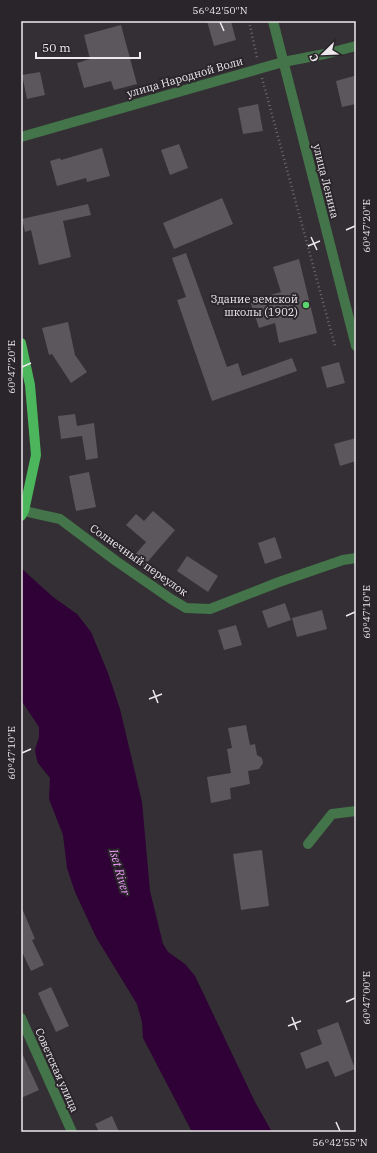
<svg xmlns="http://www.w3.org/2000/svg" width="377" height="1153" viewBox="0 0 377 1153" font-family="'IBM Plex Serif',serif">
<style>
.water{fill:#2f0136}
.building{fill:#5c565d}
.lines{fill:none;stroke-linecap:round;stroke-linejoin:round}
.path{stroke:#6e696e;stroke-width:2.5;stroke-dasharray:1 3;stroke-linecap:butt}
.minor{stroke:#447449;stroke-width:10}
.major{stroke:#4cb65c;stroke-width:10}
.ticks{fill:none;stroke:#ede9ed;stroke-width:1.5}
.poi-dot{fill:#5bd56e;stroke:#2a252a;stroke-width:1.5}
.labels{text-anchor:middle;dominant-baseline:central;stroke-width:4;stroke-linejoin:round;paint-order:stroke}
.street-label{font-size:11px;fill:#ede9ed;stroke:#2a252a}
.poi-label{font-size:11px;fill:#ede9ed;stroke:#2a252a;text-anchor:end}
.water-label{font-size:12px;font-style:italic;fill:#f29dfe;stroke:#2a252a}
.neatline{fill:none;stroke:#ede9ed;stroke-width:1.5}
.ticks-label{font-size:10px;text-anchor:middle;fill:#ede9ed}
</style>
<rect width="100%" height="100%" fill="#342f34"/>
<path class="water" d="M21,568L53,597L77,614L91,632L108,673L120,709L142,802L150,891L163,944L168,952L185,964L195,976L255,1102L272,1132H192L143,1038L142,1022L137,1004L96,937L75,892L67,868L63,835L49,799L50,778L38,763L36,756L35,750L39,737V727L21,700Z"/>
<g class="building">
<path d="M207,21H231L236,40L214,46Z"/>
<path d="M121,25L137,84L114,90L111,81L84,88L77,63L90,59L84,35Z"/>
<path d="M40,72L45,95L27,99L22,75Z"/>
<path d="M354,76L356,86V104L342,107L336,81Z"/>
<path d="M258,104L263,131L243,134L238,108Z"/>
<path d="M179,144L188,168L170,175L161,150Z"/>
<path d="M102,148L110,176L87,182L86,178L57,186L50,161L60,158L61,160Z"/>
<path d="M222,198L233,224L174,249L163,223Z"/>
<path d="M88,204L91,215L63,221L71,257L39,265L31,230L25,232L22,219Z"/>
<path d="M186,253L227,367L238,363L242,376L292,358L297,371L212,401L177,300L186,297L172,258Z"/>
<path d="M299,259L317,333L279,343L275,323L259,328L250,301L281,292L273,267Z"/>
<path d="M68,322L75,355L87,372L71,383L52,354L49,355L42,328Z"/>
<path d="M339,362L345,383L327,388L321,367Z"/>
<path d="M75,414L77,426L94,423L98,458L86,460L82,436L61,439L58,416Z"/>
<path d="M356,438V461L340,466L334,444Z"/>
<path d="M89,472L96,507L76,511L69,476Z"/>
<path d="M153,511L175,530L144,566L134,556L146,542L126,525L136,514L144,521Z"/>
<path d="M275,537L282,558L265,564L258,543Z"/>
<path d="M187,556L218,576L208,592L177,571Z"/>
<path d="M285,603L291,620L268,628L262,611Z"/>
<path d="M322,610L327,629L297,637L292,618Z"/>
<path d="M236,625L242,645L224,650L218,630Z"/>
<path d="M246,725L250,745L255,744L257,755L262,758L263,763L259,769L248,771L250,784L230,788L231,799L211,803L207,777L231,773L227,749L232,748L228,728Z"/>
<path d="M262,850L269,906L241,910L233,854Z"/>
<path d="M21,906L35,939L32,940L44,965L31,971L21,950Z"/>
<path d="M51,987L69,1026L56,1032L38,993Z"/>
<path d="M338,1022L355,1069L335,1077L328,1061L306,1069L300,1053L322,1044L317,1030Z"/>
<path d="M21,1051L39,1090L21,1098Z"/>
<path d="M112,1116L119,1132H99L95,1124Z"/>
</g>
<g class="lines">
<g class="path">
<path d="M249,21L257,58"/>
<path d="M262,78L335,346"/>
</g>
<g class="minor">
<path d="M273,21L356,346"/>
<path d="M21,137L283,62L325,54L356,46"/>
<path d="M24,511L60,519L116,561L171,599L186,608L210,609L279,582L343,560L356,558"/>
<path d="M308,844L332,814L356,811"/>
<path d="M21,1018L72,1132"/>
</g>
<path class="major" d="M21,343L30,385L36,455L24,511L21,516"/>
</g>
<path class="ticks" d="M220,22L224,31M346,230L355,226M311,237L317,250M308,246L320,241M22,367L31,363M346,616L355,612M153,690L158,703M149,699L162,694M22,753L31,749M346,1002L355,998M292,1017L297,1030M288,1026L301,1021M336,1122L340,1131"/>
<circle class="poi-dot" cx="306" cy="305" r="4"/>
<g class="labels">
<g class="street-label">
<text transform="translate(185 77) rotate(-16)">улица Народной Воли</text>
<text transform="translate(326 181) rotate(76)">улица Ленина</text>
<text transform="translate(139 560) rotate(35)">Солнечный переулок</text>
<text transform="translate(57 1070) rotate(66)">Советская улица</text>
</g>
<g class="poi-label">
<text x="298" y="299">Здание земской<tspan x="298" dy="13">школы (1902)</tspan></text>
</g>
<g class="water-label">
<text transform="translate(120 872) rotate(74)">Iset River</text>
</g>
</g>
<rect width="377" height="1153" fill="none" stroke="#2a252a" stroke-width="44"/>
<g transform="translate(323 54) rotate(247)" stroke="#2a252a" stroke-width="3" paint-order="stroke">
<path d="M0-3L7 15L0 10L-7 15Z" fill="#ede9ed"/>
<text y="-6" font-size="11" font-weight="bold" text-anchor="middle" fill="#ede9ed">С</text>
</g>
<path d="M36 52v6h104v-6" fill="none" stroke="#ede9ed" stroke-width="2"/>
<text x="42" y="52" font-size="12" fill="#ede9ed" stroke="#2a252a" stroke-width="3" paint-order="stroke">50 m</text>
<rect x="22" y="22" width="333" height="1109" class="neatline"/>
<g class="ticks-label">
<text x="220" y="14">56°42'50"N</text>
<text transform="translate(366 226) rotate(-90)" y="4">60°47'20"E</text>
<text transform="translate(11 367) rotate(-90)" y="4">60°47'20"E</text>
<text transform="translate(366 612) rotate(-90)" y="4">60°47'10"E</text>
<text transform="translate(11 753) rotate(-90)" y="4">60°47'10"E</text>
<text transform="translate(366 998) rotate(-90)" y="4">60°47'00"E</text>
<text x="340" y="1146">56°42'55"N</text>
</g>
</svg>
